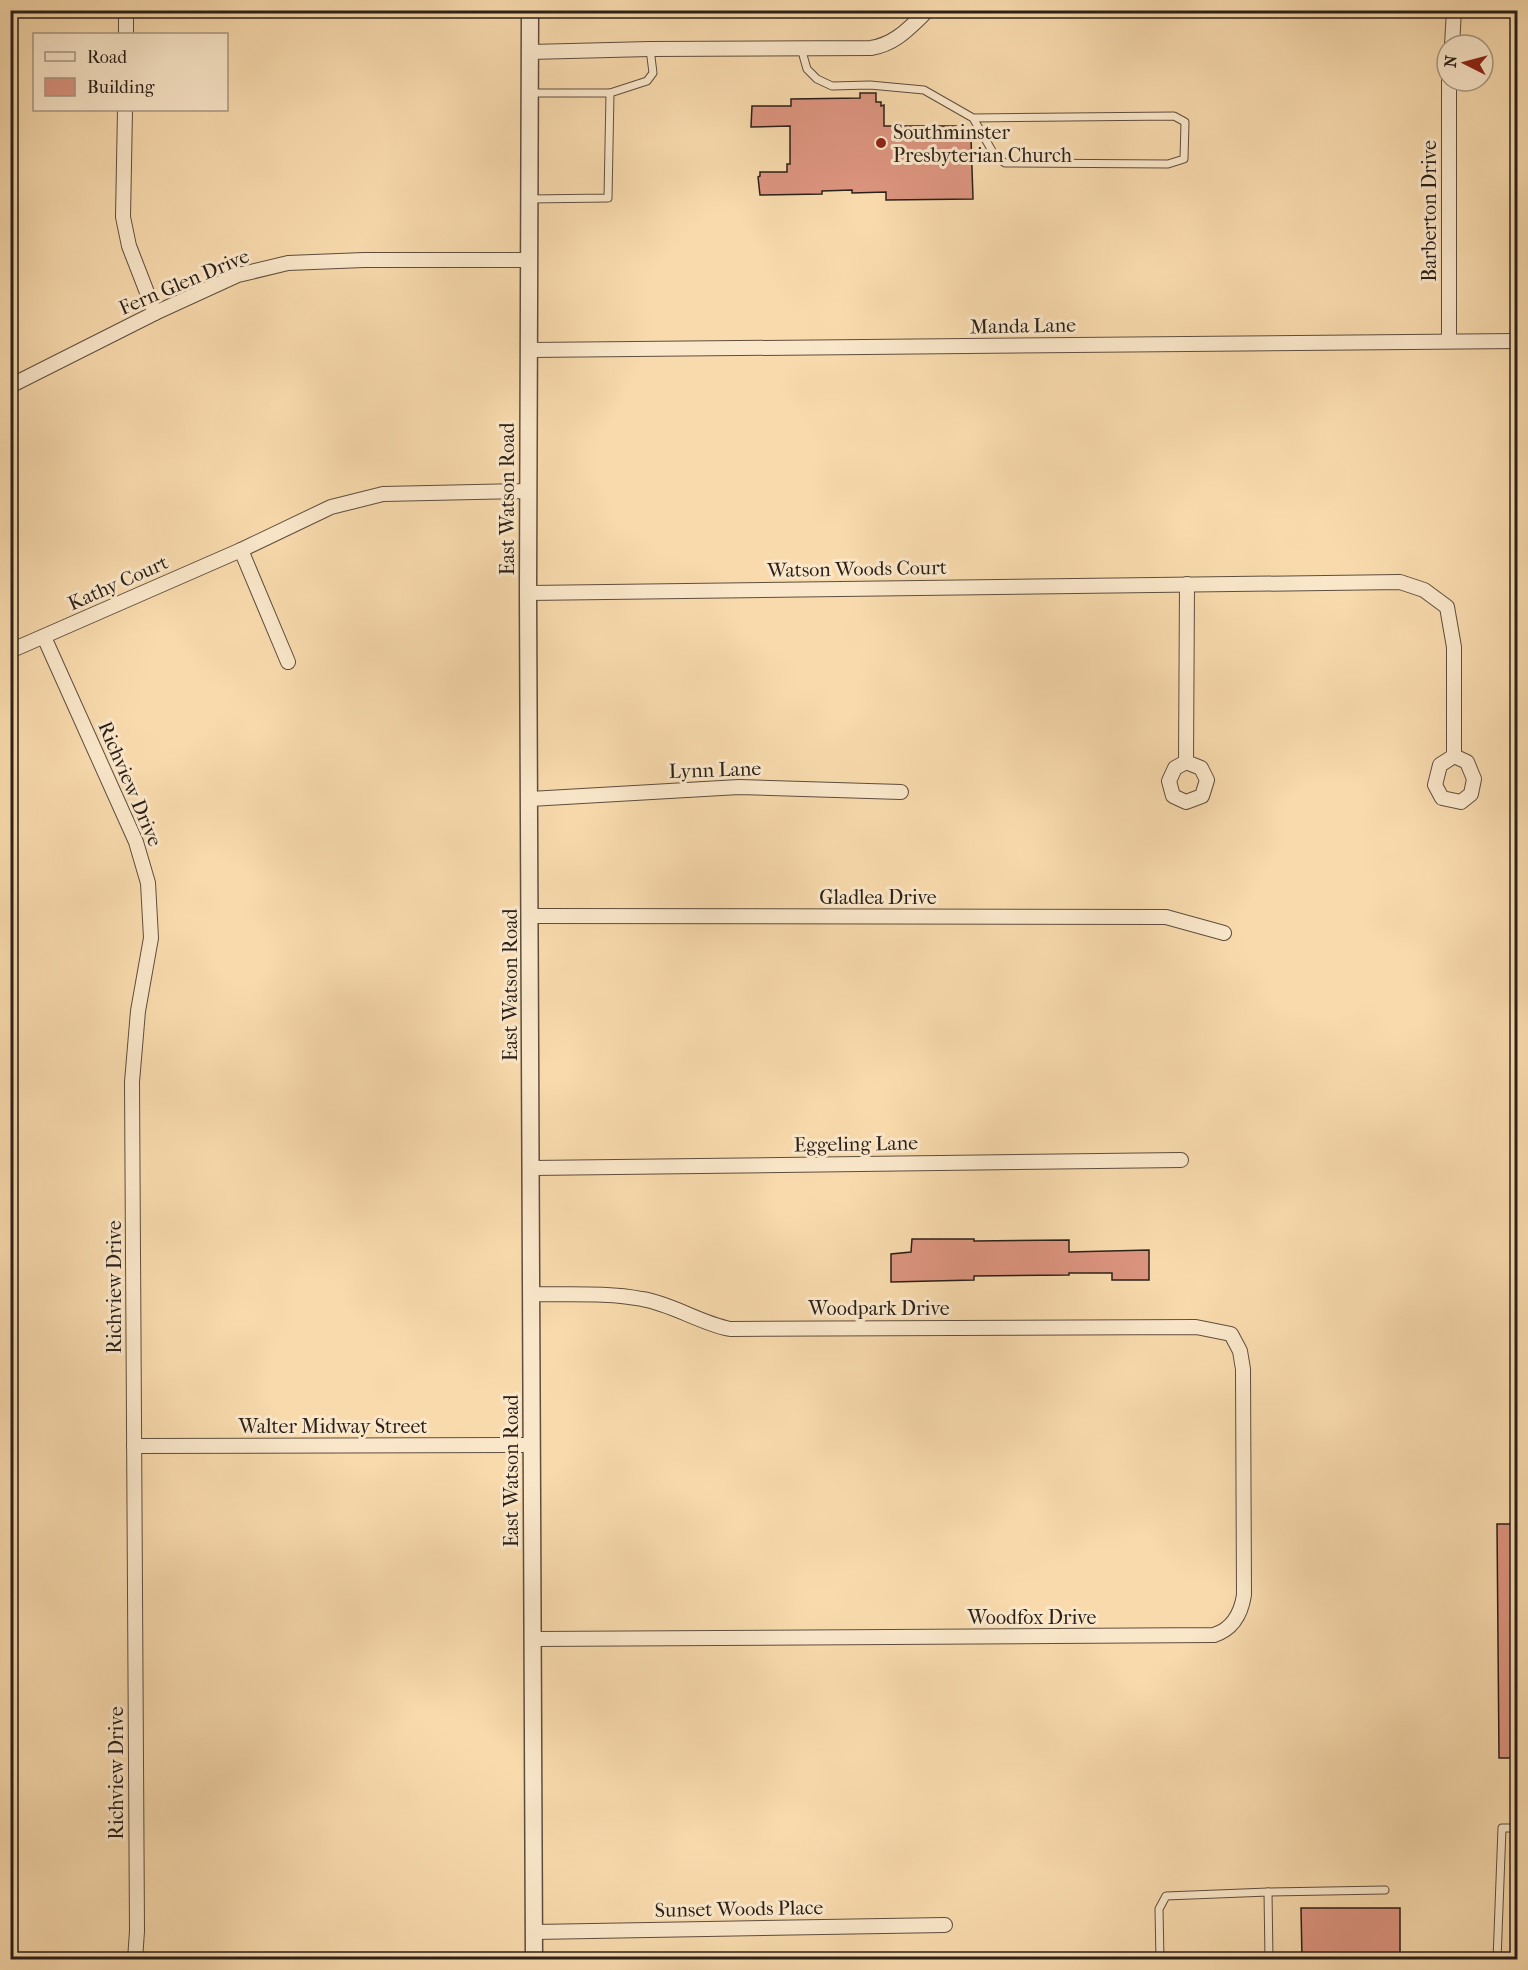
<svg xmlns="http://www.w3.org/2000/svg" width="1528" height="1970" viewBox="0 0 1528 1970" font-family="'IM FELL French Canon',serif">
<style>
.building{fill:#dc947f;stroke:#2b2019;stroke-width:1.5}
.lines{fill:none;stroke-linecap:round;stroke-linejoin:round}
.service-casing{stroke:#5e4e3e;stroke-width:9}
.minor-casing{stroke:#5e4e3e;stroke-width:16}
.tertiary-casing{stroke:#5e4e3e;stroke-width:19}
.service{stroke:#fae7ca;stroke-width:7}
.minor{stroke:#fae7ca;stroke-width:14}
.tertiary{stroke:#fae7ca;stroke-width:16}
.poi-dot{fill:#8f2418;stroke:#fae7ca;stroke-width:2}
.labels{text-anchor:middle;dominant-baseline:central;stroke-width:6;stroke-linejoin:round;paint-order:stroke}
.poi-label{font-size:20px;fill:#2b2019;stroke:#fae7ca;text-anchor:start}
.street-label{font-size:20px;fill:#2b2019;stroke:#fae7ca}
</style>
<rect width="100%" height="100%" fill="#f8daad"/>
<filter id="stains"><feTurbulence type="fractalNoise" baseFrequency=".00333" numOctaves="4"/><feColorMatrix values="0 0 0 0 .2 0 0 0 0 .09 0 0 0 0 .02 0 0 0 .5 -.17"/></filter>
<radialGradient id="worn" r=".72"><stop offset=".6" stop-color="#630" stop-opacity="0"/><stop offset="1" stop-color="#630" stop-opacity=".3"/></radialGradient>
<g class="building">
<path d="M860,93H876V102H881V106L884,105V126H956V138H971L973,199L886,200V192L852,193V190L822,191V194L760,195L758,177L760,176V172H787V164H790V126L751,127L752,106H791V99L860,98Z"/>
<path d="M912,1239H974V1241L1069,1240V1252L1149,1250V1280H1112V1273H1069V1275L974,1276V1280L891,1282V1254L911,1252Z"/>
<path d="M1497,1524H1518V1758H1499Z"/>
<path d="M1301,1908H1400V1959H1302Z"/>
</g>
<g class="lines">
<g class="service-casing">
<g id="service">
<path d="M801,48L807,69L817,79L832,86L870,85L924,90L973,118L995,156L1005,163L1168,164L1184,159L1185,122L1174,116L973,118"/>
<path d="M610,93L647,81L653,73L650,49"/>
<path d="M529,199L608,198L610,93H531"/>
<path d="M1268,1892L1385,1890"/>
<path d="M1160,1960L1159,1909L1166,1896L1268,1892L1269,1960"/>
<path d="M1497,1960L1502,1828H1518"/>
</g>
</g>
<g class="minor-casing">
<g id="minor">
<path d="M126,34V10"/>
<path d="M1452,45L1454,10"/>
<path d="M530,52L650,49L871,48C896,44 910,27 928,10"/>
<path d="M125,110L123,217L129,246L155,313"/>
<path d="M1449,341V81"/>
<path d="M529,350L1518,341"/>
<path d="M10,386L155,313L238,275L288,263L364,260H528"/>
<path d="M241,550L288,662"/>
<path d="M528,593L1400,582L1424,590L1447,607L1454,647V756L1440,765L1435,785L1442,798L1461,802L1471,794L1474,779L1467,762L1454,756"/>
<path d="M44,637L136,842L148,883L151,938L138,1011L132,1082L137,1931L135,1960"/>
<path d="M10,651L241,550L331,507L383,494L528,491"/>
<path d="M1186,762L1201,768L1207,780L1202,796L1186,802L1173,796L1169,781L1175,768L1186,762L1187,584"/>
<path d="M530,799L739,787L901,792"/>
<path d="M531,916L1166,917L1224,933"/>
<path d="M532,1168L1181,1160"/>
<path d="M531,1294C568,1295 606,1292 642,1299C673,1304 699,1323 730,1329L1196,1327L1231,1334L1240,1351L1243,1369L1244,1595C1241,1614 1233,1629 1214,1635L533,1639"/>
<path d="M134,1446L532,1445"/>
<path d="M534,1932L945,1925"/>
</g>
</g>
<g class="tertiary-casing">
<path id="tertiary" d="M530,10L528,593L534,1960"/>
</g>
<use href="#service" class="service"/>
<use href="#minor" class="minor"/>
<use href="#tertiary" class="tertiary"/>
</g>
<circle class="poi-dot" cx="881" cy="143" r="6"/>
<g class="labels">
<g class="poi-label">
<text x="893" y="132">Southminster<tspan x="893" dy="23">Presbyterian Church</tspan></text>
</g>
<g class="street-label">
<text transform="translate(1429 211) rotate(-90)">Barberton Drive</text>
<text transform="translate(184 282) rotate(-23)">Fern Glen Drive</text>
<text transform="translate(1023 326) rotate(-1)">Manda Lane</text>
<text transform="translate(507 499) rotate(-90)">East Watson Road</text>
<text transform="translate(857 569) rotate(-1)">Watson Woods Court</text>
<text transform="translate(118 583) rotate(-24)">Kathy Court</text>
<text transform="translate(715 770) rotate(-2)">Lynn Lane</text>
<text transform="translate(130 784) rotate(67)">Richview Drive</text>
<text x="878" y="897">Gladlea Drive</text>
<text transform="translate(510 985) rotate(-90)">East Watson Road</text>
<text transform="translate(856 1144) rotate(-1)">Eggeling Lane</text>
<text transform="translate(114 1287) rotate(-90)">Richview Drive</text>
<text x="879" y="1308">Woodpark Drive</text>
<text x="333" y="1426">Walter Midway Street</text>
<text transform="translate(511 1471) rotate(-90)">East Watson Road</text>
<text x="1032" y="1617">Woodfox Drive</text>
<text transform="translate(116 1773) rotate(-90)">Richview Drive</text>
<text transform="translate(739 1909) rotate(-1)">Sunset Woods Place</text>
</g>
</g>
<rect width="1528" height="1970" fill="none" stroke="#f8daad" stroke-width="36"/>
<rect x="12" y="12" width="1504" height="1946" fill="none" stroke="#2b2019" stroke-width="3"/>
<rect x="18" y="18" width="1492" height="1934" fill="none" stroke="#2b2019" stroke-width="1.5"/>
<rect x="33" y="33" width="195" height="78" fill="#fae7ca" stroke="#a79783" stroke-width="1.5"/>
<rect x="45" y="52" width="30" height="9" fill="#fae7ca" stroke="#a79783" stroke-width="1.5"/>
<text x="87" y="63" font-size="18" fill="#2b2019">Road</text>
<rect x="45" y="78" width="30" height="18" fill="#dc947f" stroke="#a79783" stroke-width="1.5"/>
<text x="87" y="93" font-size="18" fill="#2b2019">Building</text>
<g transform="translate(1465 63) rotate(276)"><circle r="28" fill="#fae7ca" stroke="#a79783" stroke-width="1.5"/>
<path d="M0-4.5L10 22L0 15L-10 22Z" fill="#8f2418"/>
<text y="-9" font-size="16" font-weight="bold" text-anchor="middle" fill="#2b2019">N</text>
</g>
<rect width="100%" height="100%" filter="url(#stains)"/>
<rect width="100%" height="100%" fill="url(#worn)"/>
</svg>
